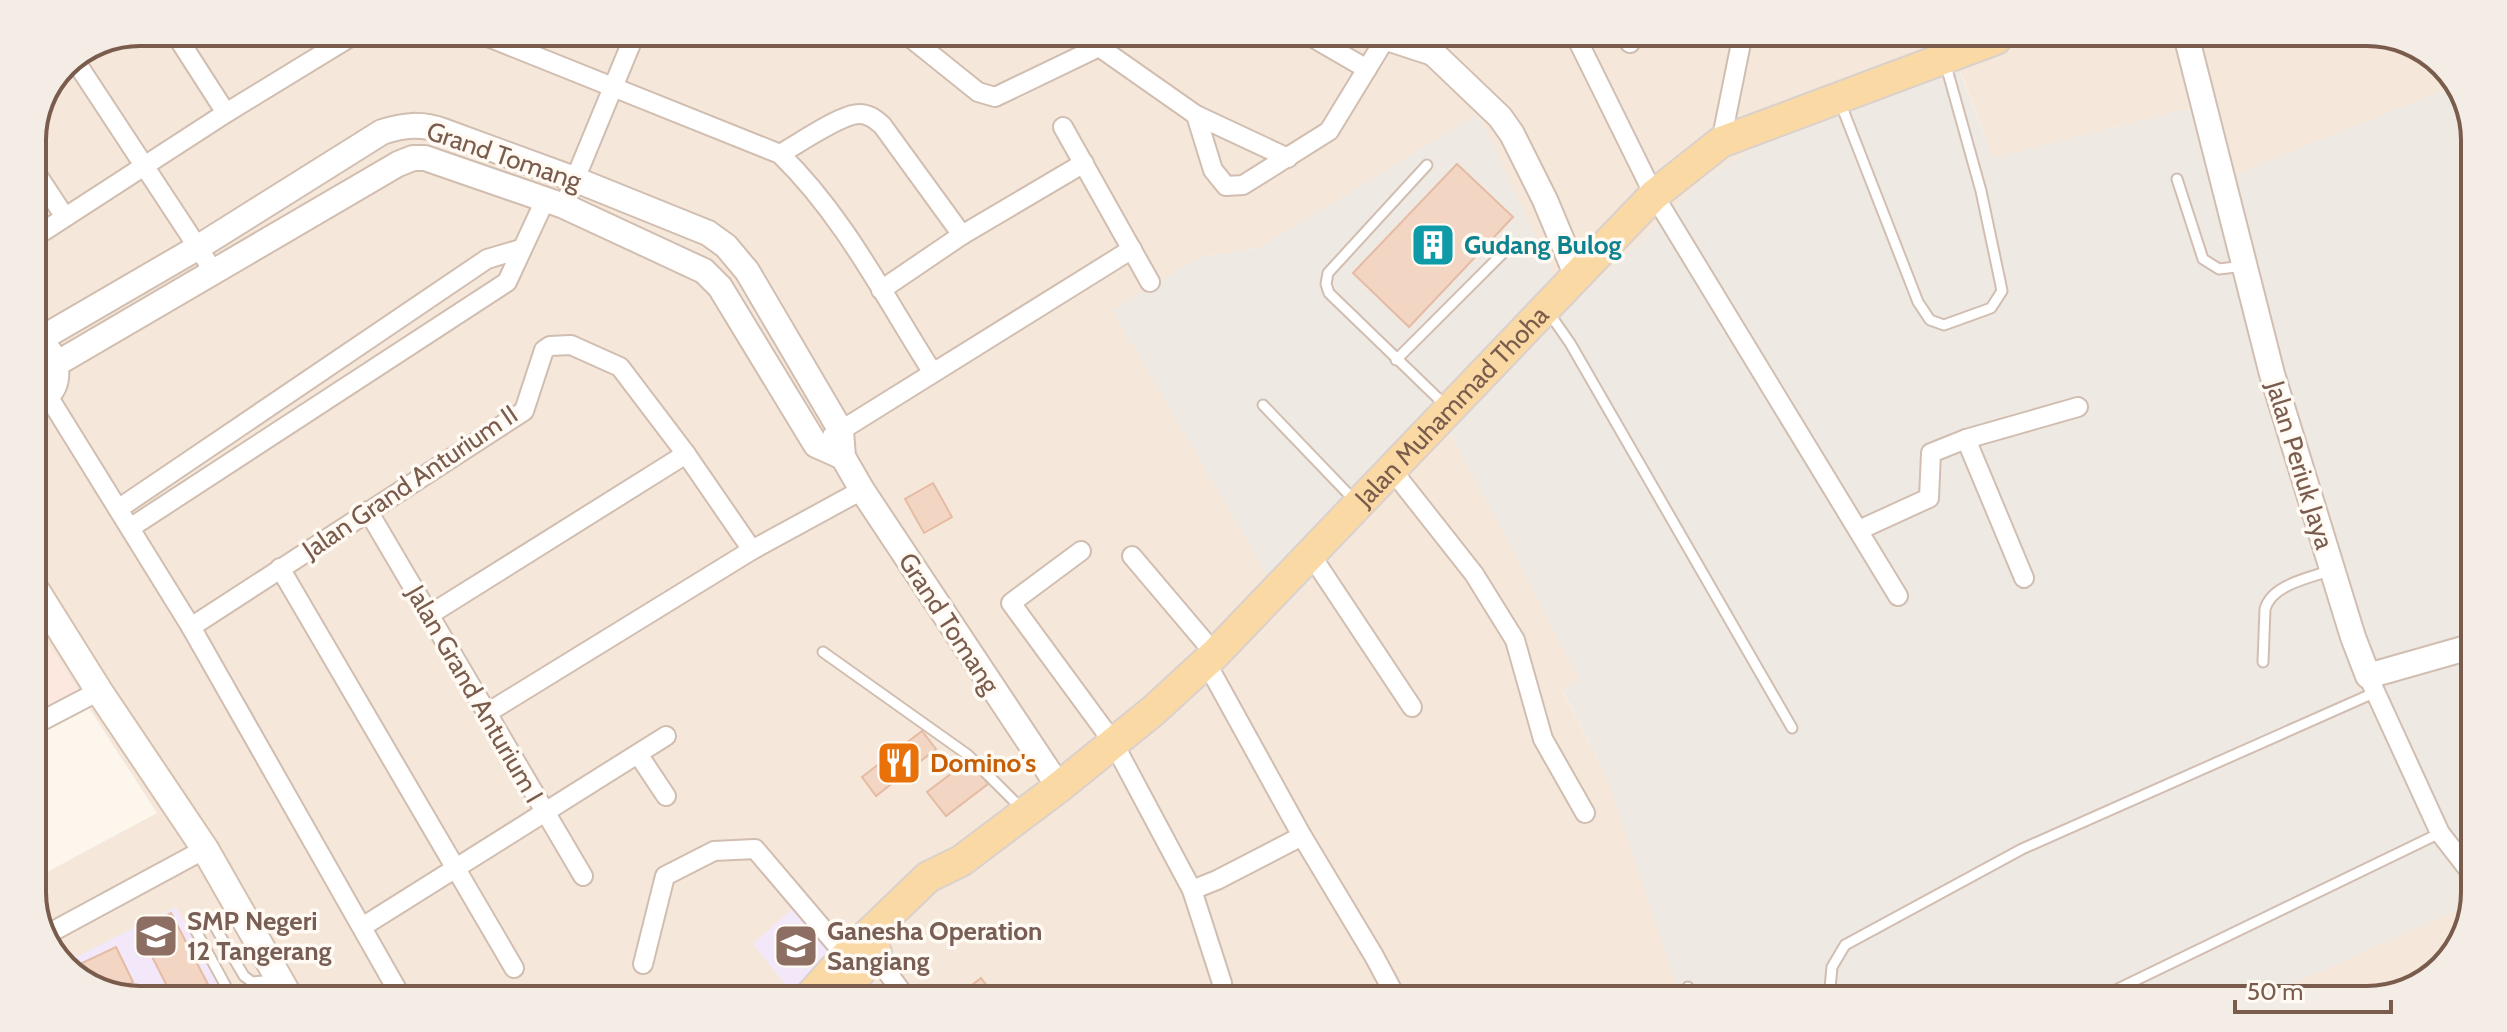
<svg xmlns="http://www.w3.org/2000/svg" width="2507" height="1032" viewBox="0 0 2507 1032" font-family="Cabin,sans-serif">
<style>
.residential{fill:#f5e8da}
.commercial{fill:#fde8e0}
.industrial{fill:#efe9e4}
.education{fill:#f3e8fa}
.building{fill:#f3d5c3;stroke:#e6bba3;stroke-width:2}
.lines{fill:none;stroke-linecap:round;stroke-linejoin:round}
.service-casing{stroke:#d1beb0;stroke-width:13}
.minor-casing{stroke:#d1beb0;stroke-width:22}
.tertiary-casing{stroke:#d1beb0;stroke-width:28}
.secondary-casing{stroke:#d6c0b0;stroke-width:30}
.primary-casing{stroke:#dad1cd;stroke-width:34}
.service{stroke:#fff;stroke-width:9}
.minor{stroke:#fff;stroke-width:18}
.tertiary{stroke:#fff;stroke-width:24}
.secondary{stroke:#fff;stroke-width:26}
.primary{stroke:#fbd9a5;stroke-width:30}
.labels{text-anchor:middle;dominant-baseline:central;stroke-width:7;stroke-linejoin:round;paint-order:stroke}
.street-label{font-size:26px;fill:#7a5c4d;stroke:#fffaf3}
.culture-label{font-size:26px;font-weight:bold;fill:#0d838f;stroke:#fffaf3;text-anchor:start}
.food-label{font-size:26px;font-weight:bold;fill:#c56008;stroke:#fffaf3;text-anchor:start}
.education-label{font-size:26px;font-weight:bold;fill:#785e54;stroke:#fffaf3;text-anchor:start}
.rim{fill:none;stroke:#7a5c4d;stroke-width:4}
</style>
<rect width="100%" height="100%" fill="#fdf6ec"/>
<g class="residential">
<path d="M140,32L2408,40L2453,75L2457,85L2212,184L2190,108L1993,158L1958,65L1797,121L1706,177L1569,309L1478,115L1259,248L1200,257L1450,431L1580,680L1563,692L1609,782L1681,998L99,992L54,957L32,900V880L157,813L32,620V133L64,63Z"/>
<path d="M2467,905V933L2427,982L2367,1000H2257Z"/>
</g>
<path class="commercial" d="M32,620L82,698L32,719Z"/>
<path class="industrial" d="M1957,64L1993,158L2190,108L2212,184L2457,85L2475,132L2467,905L2257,1000L1681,998L1609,782L1563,691L1580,680L1450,431L1286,607L1112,310L1200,257L1259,248L1478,114L1569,308L1706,177L1797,121Z"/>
<g class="education">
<path d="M798,904L835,950L793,994L753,944Z"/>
<path d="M176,907L224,992H99L62,964Z"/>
</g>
<g class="building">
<path d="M1457,164L1513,217L1409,327L1353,273Z"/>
<path d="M933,483L952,517L924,533L905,499Z"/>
<path d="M922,731L936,749L876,796L862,777Z"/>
<path d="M969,760L988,784L946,816L927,792Z"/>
<path d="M171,913L212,992H170L138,929Z"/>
<path d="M116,947L133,982L112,992H99L90,985L80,964Z"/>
<path d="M981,978L994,995H959Z"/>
</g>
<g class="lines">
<g class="service-casing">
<g id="service">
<path d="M1840,102L1918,302L1930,320L1944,325L1991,308L2002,291L2000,281L1981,191L1945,62"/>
<path d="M1427,165L1328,273L1326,284L1329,293L1447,407"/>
<path d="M2177,179L2203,259L2219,269L2244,266"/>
<path d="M1549,313L1570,343L1792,728"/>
<path d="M1396,360L1508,248"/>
<path d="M1263,405L1356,502"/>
<path d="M823,652L968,755L1023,810"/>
<path d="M2263,662L2265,609C2272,584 2310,578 2332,570"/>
<path d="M1688,987L1694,998"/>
<path d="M229,992L196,931L194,923L198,918L205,916L211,920L244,976L252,982L276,980"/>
<path d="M1829,998L1832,967L1845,945L2022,849L2376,692"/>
<path d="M2097,999L2440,833"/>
</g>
</g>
<g class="minor-casing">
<g id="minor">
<path d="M174,32L226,113"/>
<path d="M478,33L780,154C844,216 885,298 933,373"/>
<path d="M907,35L978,92L995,97L1099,47"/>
<path d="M1082,35L1196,115L1288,158"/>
<path d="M1310,36L1367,69"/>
<path d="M1576,37L1654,195L1898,596"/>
<path d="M1628,37L1630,43"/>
<path d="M74,59L214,272"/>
<path d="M1196,115L1213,170L1226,186L1243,185L1329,131L1387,36"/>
<path d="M1063,127L1150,282"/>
<path d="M1721,142L1742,38"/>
<path d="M780,154C798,144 841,114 859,114C869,114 875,119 882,125L962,235"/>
<path d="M32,167L65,217"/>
<path d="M564,206L635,34"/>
<path d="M44,231L226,113L347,39L352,33"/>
<path d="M881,290L962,235L1084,163"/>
<path d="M48,396L191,627L399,993"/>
<path d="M832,436L1132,249"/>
<path d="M1966,439L2024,578"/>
<path d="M1392,470L1474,574L1515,640L1543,739L1585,813"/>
<path d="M118,509L487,259L521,249"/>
<path d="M368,511L583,876"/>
<path d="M130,528L507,282L540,211L543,197"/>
<path d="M1859,530L1929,498L1931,453L1966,439L2078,407"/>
<path d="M1081,551L1011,603L1113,742L1192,890L1222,983"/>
<path d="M1311,555L1412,707"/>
<path d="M1132,556L1215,654"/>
<path d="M280,568L514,968"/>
<path d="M429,615L686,454"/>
<path d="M191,627L524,411L544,350L550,346L571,345L620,367L686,454L752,550"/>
<path d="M1206,662L1302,836L1374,956L1396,997"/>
<path d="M2368,676L2440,833L2468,869"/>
<path d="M487,713L752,550L862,490"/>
<path d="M32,726L99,691"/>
<path d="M638,754L666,796"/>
<path d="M1192,890L1217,880L1302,836"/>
<path d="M362,927L666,736"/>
<path d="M46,935L205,849"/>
<path d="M874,954L904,995"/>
<path d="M643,964L665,876L714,851L755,849L846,956"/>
</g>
</g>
<g class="tertiary-casing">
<g id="tertiary">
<path d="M1381,36L1433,53"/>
<path d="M1420,37L1433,53L1500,117L1512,134L1545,200L1576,274"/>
<path d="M2187,39L2272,374L2353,637L2368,676L2470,647"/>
<path d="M37,341L197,248L382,132C404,125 421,123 443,131L574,179L708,233L726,246L747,271L841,431L843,457L862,490L1059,787"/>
<path d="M56,364L398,164L413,158H425L564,206L704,271L720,287L816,445L843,457"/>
<path d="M32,404C57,395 62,375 50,352"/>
</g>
</g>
<g class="secondary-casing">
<path id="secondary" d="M32,584L99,691L205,849L287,993"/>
</g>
<g class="primary-casing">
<g id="primary">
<path id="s1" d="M812,994L846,956L928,877L961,861L1059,787L1153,711L1215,654L1654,195L1721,142L1996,39"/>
<path d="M840,995L876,952"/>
</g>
</g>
<use href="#service" class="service"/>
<use href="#minor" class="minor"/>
<use href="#tertiary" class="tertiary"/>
<use href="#secondary" class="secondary"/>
<use href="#primary" class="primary"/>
</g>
<defs>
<g id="building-square" transform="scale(2.3)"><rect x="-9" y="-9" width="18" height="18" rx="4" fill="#0f9aa8" stroke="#fffaf3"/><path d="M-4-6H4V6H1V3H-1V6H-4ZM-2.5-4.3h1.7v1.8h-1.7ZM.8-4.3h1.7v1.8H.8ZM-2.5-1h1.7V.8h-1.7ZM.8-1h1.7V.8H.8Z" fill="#fff"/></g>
<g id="restaurant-square" transform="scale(2.3)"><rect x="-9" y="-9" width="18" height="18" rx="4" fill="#e8710a" stroke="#fffaf3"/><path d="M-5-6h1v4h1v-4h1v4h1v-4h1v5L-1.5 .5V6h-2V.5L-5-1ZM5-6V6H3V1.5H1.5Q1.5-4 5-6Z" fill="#fff"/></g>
<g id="school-square" transform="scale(2.3)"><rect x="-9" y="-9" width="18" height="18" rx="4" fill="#8d6e63" stroke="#fffaf3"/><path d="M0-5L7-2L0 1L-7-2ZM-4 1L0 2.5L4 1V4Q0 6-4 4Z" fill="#fff"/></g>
</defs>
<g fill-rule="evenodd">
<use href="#building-square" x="1433" y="245"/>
<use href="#restaurant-square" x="899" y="763"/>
<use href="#school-square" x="156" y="936"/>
<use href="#school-square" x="796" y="946"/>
</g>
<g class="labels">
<g class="street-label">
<text transform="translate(504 156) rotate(19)">Grand Tomang</text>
<text stroke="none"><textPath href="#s1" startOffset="872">Jalan Muhammad Thoha</textPath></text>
<text transform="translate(2300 465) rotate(73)">Jalan Periuk Jaya</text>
<text transform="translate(410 482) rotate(-34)">Jalan Grand Anturium II</text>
<text transform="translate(949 623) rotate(57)">Grand Tomang</text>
<text transform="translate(475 694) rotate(60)">Jalan Grand Anturium I</text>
</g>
<g class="culture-label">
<text x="1464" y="245">Gudang Bulog</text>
</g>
<g class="food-label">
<text x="930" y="763">Domino's</text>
</g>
<g class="education-label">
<text x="187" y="921">SMP Negeri<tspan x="187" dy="30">12 Tangerang</tspan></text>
<text x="827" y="931">Ganesha Operation<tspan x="827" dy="30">Sangiang</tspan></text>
</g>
</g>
<path d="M0 0H2507V1032H0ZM140 46H2367A94 94 0 0 1 2461 140V892A94 94 0 0 1 2367 986H140A94 94 0 0 1 46 892V140A94 94 0 0 1 140 46Z" fill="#f4ede6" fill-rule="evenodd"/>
<path class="rim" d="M140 46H2367A94 94 0 0 1 2461 140V892A94 94 0 0 1 2367 986H140A94 94 0 0 1 46 892V140A94 94 0 0 1 140 46Z"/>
<path d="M2235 1000v12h156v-12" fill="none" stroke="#7a5c4d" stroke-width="4"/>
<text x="2247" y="1000" font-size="24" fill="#7a5c4d" stroke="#fffaf3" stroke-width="6" paint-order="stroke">50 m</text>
</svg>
